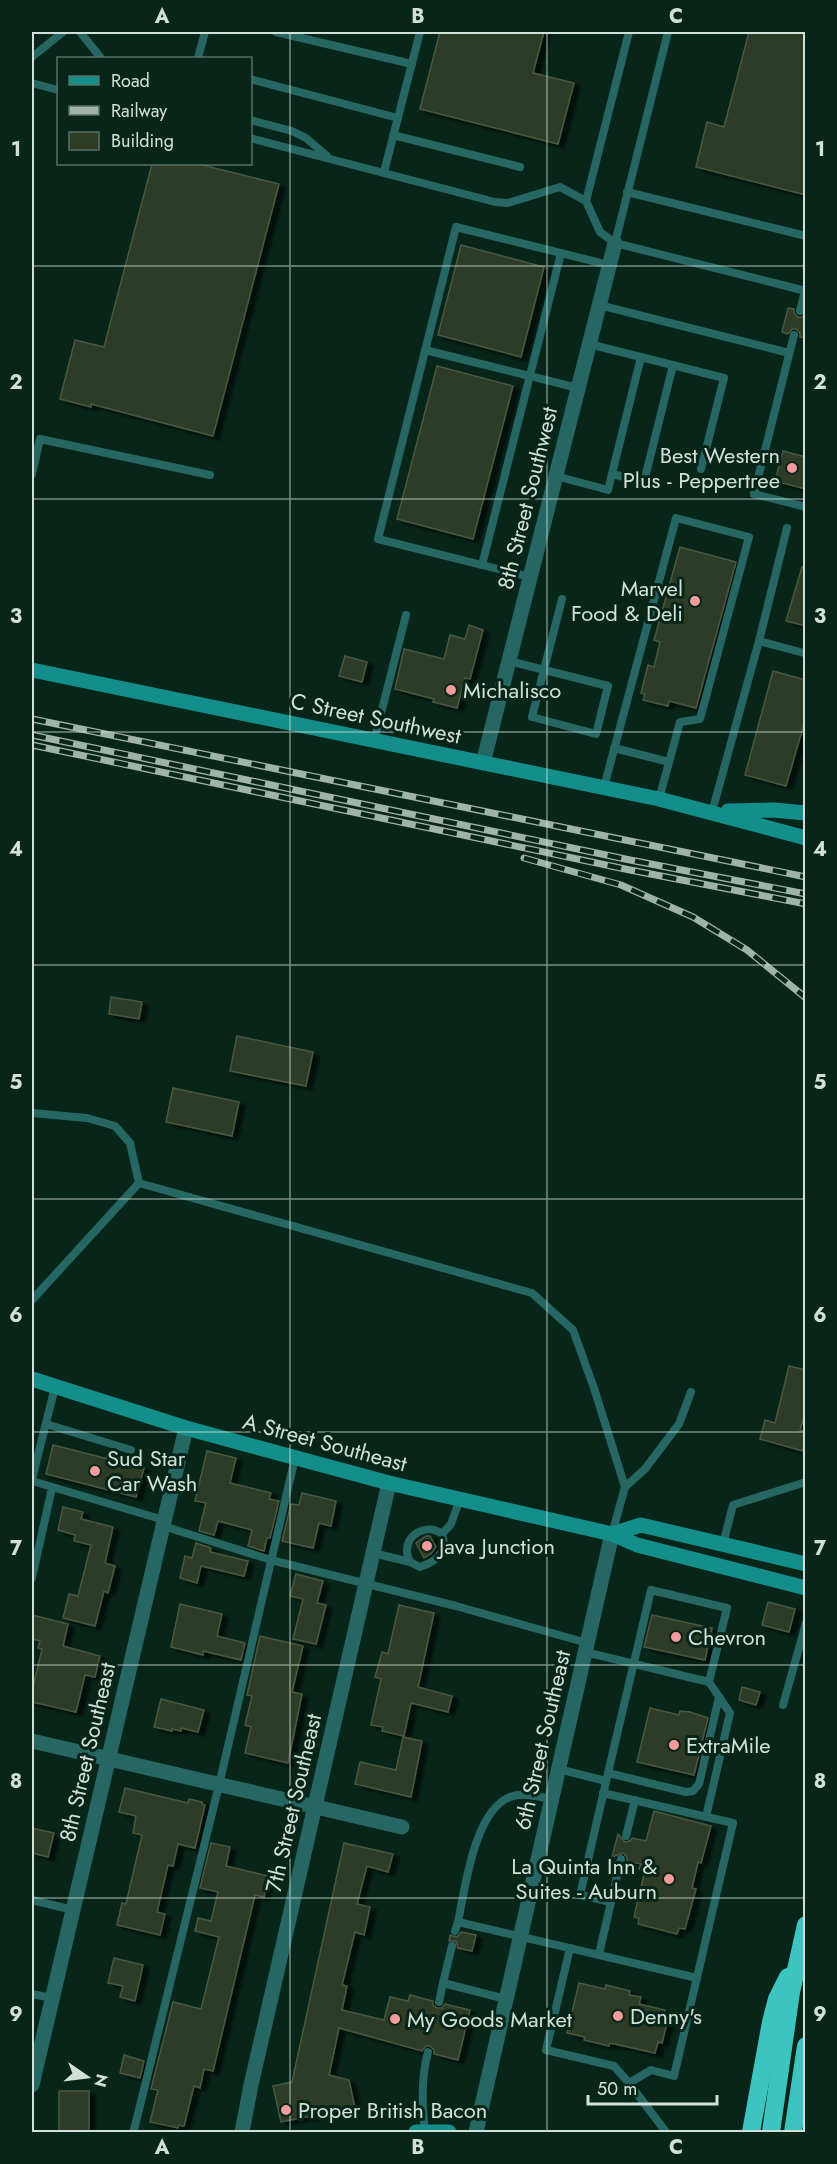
<svg xmlns="http://www.w3.org/2000/svg" width="837" height="2164" viewBox="0 0 837 2164" font-family="Jost,sans-serif">
<style>
.building{fill:#2e3b25;stroke:#4a5941;stroke-width:1.5;filter:url(#shadow)}
.lines{fill:none;stroke-linecap:round;stroke-linejoin:round}
.service{stroke:#266663;stroke-width:8}
.minor{stroke:#266663;stroke-width:15}
.tertiary{stroke:#266663;stroke-width:15}
.secondary{stroke:#138e8a;stroke-width:15}
.motorway{stroke:#3cc4bf;stroke-width:18}
.rail-casing{stroke:#a0b3aa;stroke-width:7}
.rail{stroke:#082519;stroke-width:4.5;stroke-dasharray:14;stroke-linecap:butt}
.grid{fill:none;stroke:#d1e1d9;stroke-width:1.5;stroke-opacity:0.55}
.poi-dot{fill:#f59b9c;stroke:#082519;stroke-width:2}
.labels{text-anchor:middle;dominant-baseline:central;stroke-width:6;stroke-linejoin:round;paint-order:stroke}
.poi-label{font-size:22px;fill:#d1e1d9;stroke:#082519;text-anchor:start}
.street-label{font-size:22px;fill:#d1e1d9;stroke:#082519}
.neatline{fill:none;stroke:#d1e1d9;stroke-width:2}
.grid-label{font-size:20px;text-anchor:middle;font-weight:bold;fill:#d1e1d9}
</style>
<defs>
<filter id="shadow"><feDropShadow dx="6" dy="3.5" stdDeviation="1.5" flood-color="#0009"/></filter>
</defs>
<rect width="100%" height="100%" fill="#082519"/>
<g class="building">
<path d="M440,32H544L533,73L574,83L558,144L420,109Z"/>
<path d="M749,32H806V195L696,167L707,122L724,127Z"/>
<path d="M152,164H198L279,184L213,436L91,404V407L60,399L75,340L104,347Z"/>
<path d="M461,245L544,267L521,357L438,335Z"/>
<path d="M788,308L794,309V313L798,317H802L806,314V338L800,337V333L796,329H792L788,334L782,332Z"/>
<path d="M437,366L513,386L473,539L397,519Z"/>
<path d="M783,451L806,457V489L775,481Z"/>
<path d="M680,547L736,562L696,708L669,701L668,706L643,700L645,694L641,693L648,665L654,667L660,642L654,640Z"/>
<path d="M802,567L806,568V626L786,621Z"/>
<path d="M469,625L483,630L470,679L465,678L457,708L433,702L434,699L395,689L404,649L444,659L450,635L465,639Z"/>
<path d="M345,656L367,662L362,682L339,676Z"/>
<path d="M773,671L806,680V717L786,786L745,775Z"/>
<path d="M111,997L142,1002L139,1019L109,1014Z"/>
<path d="M237,1036L313,1052L306,1086L230,1071Z"/>
<path d="M173,1088L239,1102L232,1136L166,1122Z"/>
<path d="M789,1366L806,1370V1410L800,1430L806,1432L803,1451L760,1439L765,1420L775,1423Z"/>
<path d="M53,1445L144,1468L136,1497L46,1474Z"/>
<path d="M207,1451L236,1458L230,1483L271,1493L269,1499L279,1501L270,1538H267L264,1551L248,1546L252,1530L218,1521L214,1535L199,1531L206,1503L195,1501Z"/>
<path d="M302,1493L336,1501L331,1526L319,1523L313,1548L282,1541L291,1504L299,1505Z"/>
<path d="M63,1507L83,1512L81,1519L113,1527L105,1563L115,1566L108,1593L104,1591L95,1626L63,1618L69,1594L78,1596L91,1545L74,1541L75,1535L58,1530Z"/>
<path d="M426,1536H430L436,1547L431,1554L424,1558L416,1543Z"/>
<path d="M196,1543L211,1548L210,1552L248,1561L244,1576L201,1566L197,1583L180,1578L185,1556L192,1558Z"/>
<path d="M296,1574L323,1581L317,1603L326,1605L316,1644L293,1639L303,1599L290,1596Z"/>
<path d="M768,1602L795,1609L789,1632L762,1625Z"/>
<path d="M180,1604L222,1614L217,1636L245,1643L241,1660L203,1651V1655L171,1647Z"/>
<path d="M399,1605L434,1613L418,1687L452,1696L448,1712L411,1703L404,1736L382,1731L383,1727L371,1725L381,1679L375,1677L382,1652L388,1654Z"/>
<path d="M32,1615L68,1624L63,1646L100,1656L95,1677L85,1675L76,1712L32,1702V1691L42,1649L38,1648L40,1641L32,1639Z"/>
<path d="M652,1615L712,1628L705,1660L644,1647Z"/>
<path d="M260,1636L303,1646L292,1692L302,1694L288,1763L245,1753L251,1727L245,1725L252,1696L247,1695Z"/>
<path d="M742,1687L760,1692L756,1705L739,1700Z"/>
<path d="M161,1699L204,1710L198,1732L181,1728V1731L172,1729V1731L154,1727Z"/>
<path d="M650,1708L679,1715L680,1711L690,1712L708,1718L694,1775L637,1762Z"/>
<path d="M403,1737L422,1741L411,1797L355,1784L360,1762L396,1770Z"/>
<path d="M125,1788L188,1803L189,1799L202,1802V1804L205,1805L195,1848L178,1844L173,1866L168,1865L157,1912L165,1914L160,1935L117,1925L122,1903L126,1904L142,1835L133,1833L136,1816L119,1812Z"/>
<path d="M654,1811L711,1826L701,1863L698,1862L692,1888L696,1889L685,1929L679,1928L677,1934L638,1924L639,1918L634,1917L645,1870L639,1869L641,1864L627,1861V1857L623,1853L612,1857L618,1834L625,1842L630,1841L632,1838L646,1841Z"/>
<path d="M32,1828L54,1833L48,1857L32,1853Z"/>
<path d="M211,1843L230,1847L226,1866L268,1876L264,1897L255,1895L213,2071L204,2069L200,2088L194,2086L184,2126L179,2125L178,2128L150,2122L158,2090L151,2089L173,2002L201,2009L219,1937L195,1931L198,1918L211,1921L218,1892L200,1888Z"/>
<path d="M344,1843L393,1854L388,1872L367,1866L357,1904L370,1907L364,1935L355,1932L342,1985L347,1986L342,2010L384,2020L390,1997L408,2001L410,1995L433,2001V2005L437,2008H442L445,2004L470,2010L458,2060L434,2054V2050L430,2046H426L422,2051L339,2028L329,2075L349,2080L355,2108L281,2122L273,2086L292,2082Z"/>
<path d="M461,1932L476,1935L472,1951L458,1948L456,1941H449L450,1935L457,1937Z"/>
<path d="M114,1958L143,1965L135,2001L120,1997L123,1986L108,1983Z"/>
<path d="M579,1983L605,1989L606,1985L630,1991L629,1995L641,1997L639,2004L665,2010L663,2022L667,2023L662,2043L658,2042L655,2053L610,2043L609,2046L584,2040L585,2037L567,2033Z"/>
<path d="M124,2055L144,2061L140,2078L120,2073Z"/>
<rect x="59" y="2091" width="30" height="42"/>
</g>
<g class="lines">
<g class="service">
<path d="M80,32L101,58"/>
<path d="M276,32L412,64"/>
<path d="M32,57L63,32"/>
<path d="M198,58L205,32"/>
<path d="M250,79L398,118"/>
<path d="M32,83L58,90"/>
<path d="M250,120L292,131L306,138L327,156"/>
<path d="M393,135L520,167"/>
<path d="M250,138L495,202L508,203L560,187L586,201L600,232L615,243L806,291"/>
<path d="M384,172L420,32"/>
<path d="M627,192L806,236"/>
<path d="M586,201L629,32"/>
<path d="M615,243L668,32"/>
<path d="M599,305L789,353"/>
<path d="M800,311L805,291"/>
<path d="M794,335L754,494L806,507"/>
<path d="M589,344L724,378L701,469"/>
<path d="M425,350L578,388"/>
<path d="M32,474L40,439L210,475"/>
<path d="M612,474L644,482L673,365"/>
<path d="M556,476L608,490L641,357"/>
<path d="M482,565L561,253"/>
<path d="M530,577L378,539L456,227L609,265"/>
<path d="M759,641L804,653"/>
<path d="M509,661L608,686L596,734L532,717L562,599"/>
<path d="M374,741L406,615"/>
<path d="M614,748L669,762"/>
<path d="M604,787L676,518L749,537L700,719L680,722L659,799"/>
<path d="M712,812L759,641L787,528"/>
<path d="M32,1113L87,1118L115,1126L130,1143L139,1183"/>
<path d="M32,1300L139,1183L532,1293L573,1330L594,1388L625,1487"/>
<path d="M46,1424L131,1450"/>
<path d="M32,1479L55,1387"/>
<path d="M32,1481L164,1520"/>
<path d="M163,1526L271,1560L456,1606L587,1643"/>
<path d="M442,1534L451,1524L460,1499"/>
<path d="M612,1534L625,1487L645,1469L679,1424L691,1392"/>
<path d="M723,1544L733,1505L806,1482"/>
<path d="M373,1553L410,1562L420,1567C436,1562 448,1551 442,1534C428,1523 406,1533 407,1552C407,1556 409,1559 410,1562"/>
<path d="M32,1578L52,1488"/>
<path d="M585,1652L709,1682L727,1608L651,1590C627,1692 603,1793 580,1895L611,1902"/>
<path d="M783,1705L806,1623"/>
<path d="M558,1769L606,1781"/>
<path d="M608,1773L686,1792L693,1791L699,1784L719,1697"/>
<path d="M552,1799C539,1797 522,1792 510,1797C474,1811 465,1889 458,1922L697,1978"/>
<path d="M706,1817L730,1713L709,1682"/>
<path d="M626,1836L635,1800"/>
<path d="M32,1900L73,1910"/>
<path d="M455,1931L458,1922"/>
<path d="M452,1946L443,1983L506,1999"/>
<path d="M570,1948L546,2050L614,2066L629,2083L651,2070L674,2076L733,1823L603,1793"/>
<path d="M599,1954L621,1859"/>
<path d="M32,1994L52,1998"/>
<path d="M439,2002L443,1983"/>
<path d="M629,2083L666,2132"/>
<path d="M134,2130L219,1785L295,1458"/>
<path d="M425,2131C422,2104 421,2079 428,2052"/>
</g>
<g class="minor">
<path d="M483,763L615,243"/>
<path d="M32,1741L402,1827"/>
<path d="M32,2085L186,1428"/>
<path d="M242,2132L251,2085L389,1483"/>
</g>
<path class="tertiary" d="M476,2132L612,1534"/>
<g class="secondary">
<path d="M32,670L659,799L806,838"/>
<path d="M728,811L773,810L806,813"/>
<path d="M32,1379L186,1428L389,1483L612,1534L637,1545L806,1588"/>
<path d="M612,1534L641,1525L806,1564"/>
<path d="M416,2132H449"/>
</g>
<g class="motorway">
<path d="M751,2132L771,2022L777,1999L788,1977"/>
<path d="M771,2132L791,1992L806,1925"/>
<path d="M793,2132L806,2046"/>
</g>
<g class="rail-casing">
<g id="rail">
<path d="M32,719L806,877"/>
<path d="M32,735L630,860L806,894"/>
<path d="M32,745L630,870L806,904"/>
<path d="M524,858L621,885L693,917L747,950L806,998"/>
</g>
</g>
<use href="#rail" class="rail"/>
</g>
<path class="grid" d="M290,32V2132M547,32V2132M32,266H806M32,499H806M32,732H806M32,965H806M32,1199H806M32,1432H806M32,1665H806M32,1898H806"/>
<g class="poi-dot">
<circle cx="792" cy="468" r="6"/>
<circle cx="695" cy="601" r="6"/>
<circle cx="451" cy="690" r="6"/>
<circle cx="95" cy="1471" r="6"/>
<circle cx="427" cy="1546" r="6"/>
<circle cx="676" cy="1637" r="6"/>
<circle cx="674" cy="1745" r="6"/>
<circle cx="669" cy="1879" r="6"/>
<circle cx="618" cy="2016" r="6"/>
<circle cx="395" cy="2019" r="6"/>
<circle cx="286" cy="2110" r="6"/>
</g>
<g class="labels">
<g class="poi-label">
<text x="780" y="455" text-anchor="end">Best Western<tspan x="780" dy="25">Plus - Peppertree</tspan></text>
<text x="683" y="588" text-anchor="end">Marvel<tspan x="683" dy="25">Food &amp; Deli</tspan></text>
<text x="463" y="690">Michalisco</text>
<text x="107" y="1458">Sud Star<tspan x="107" dy="25">Car Wash</tspan></text>
<text x="439" y="1546">Java Junction</text>
<text x="688" y="1637">Chevron</text>
<text x="686" y="1745">ExtraMile</text>
<text x="657" y="1866" text-anchor="end">La Quinta Inn &amp;<tspan x="657" dy="25">Suites - Auburn</tspan></text>
<text x="630" y="2016">Denny's</text>
<text x="407" y="2019">My Goods Market</text>
<text x="298" y="2110">Proper British Bacon</text>
</g>
<g class="street-label">
<text transform="translate(527 498) rotate(-76)">8th Street Southwest</text>
<text transform="translate(376 718) rotate(12)">C Street Southwest</text>
<text transform="translate(325 1442) rotate(15)">A Street Southeast</text>
<text transform="translate(542 1740) rotate(-77)">6th Street Southeast</text>
<text transform="translate(87 1752) rotate(-77)">8th Street Southeast</text>
<text transform="translate(293 1803) rotate(-77)">7th Street Southeast</text>
</g>
</g>
<rect width="837" height="2164" fill="none" stroke="#082519" stroke-width="66"/>
<rect x="57" y="57" width="195" height="108" fill="#082519" stroke="#587066" stroke-width="1.5"/>
<rect x="69" y="76" width="30" height="9" fill="#138e8a" stroke="#587066" stroke-width="1.5"/>
<text x="111" y="87" font-size="18" fill="#d1e1d9">Road</text>
<rect x="69" y="106" width="30" height="9" fill="#a0b3aa" stroke="#587066" stroke-width="1.5"/>
<text x="111" y="117" font-size="18" fill="#d1e1d9">Railway</text>
<rect x="69" y="132" width="30" height="18" fill="#2e3b25" stroke="#587066" stroke-width="1.5"/>
<text x="111" y="147" font-size="18" fill="#d1e1d9">Building</text>
<g transform="translate(87 2077) rotate(104)" stroke="#082519" stroke-width="4.5" paint-order="stroke">
<path d="M0-4.5L10 22L0 15L-10 22Z" fill="#d1e1d9"/>
<text y="-9" font-size="16" font-weight="bold" text-anchor="middle" fill="#d1e1d9">N</text>
</g>
<path d="M588 2095v9h129v-9" fill="none" stroke="#d1e1d9" stroke-width="3"/>
<text x="597" y="2095" font-size="18" fill="#d1e1d9" stroke="#082519" stroke-width="4.5" paint-order="stroke">50 m</text>
<rect x="33" y="33" width="771" height="2098" class="neatline"/>
<g class="grid-label">
<text x="162" y="23">A</text>
<text x="418" y="23">B</text>
<text x="676" y="23">C</text>
<text x="16" y="156">1</text>
<text x="820" y="156">1</text>
<text x="16" y="389">2</text>
<text x="820" y="389">2</text>
<text x="16" y="623">3</text>
<text x="820" y="623">3</text>
<text x="16" y="856">4</text>
<text x="820" y="856">4</text>
<text x="16" y="1089">5</text>
<text x="820" y="1089">5</text>
<text x="16" y="1322">6</text>
<text x="820" y="1322">6</text>
<text x="16" y="1555">7</text>
<text x="820" y="1555">7</text>
<text x="16" y="1788">8</text>
<text x="820" y="1788">8</text>
<text x="16" y="2021">9</text>
<text x="820" y="2021">9</text>
<text x="162" y="2154">A</text>
<text x="418" y="2154">B</text>
<text x="676" y="2154">C</text>
</g>
</svg>
